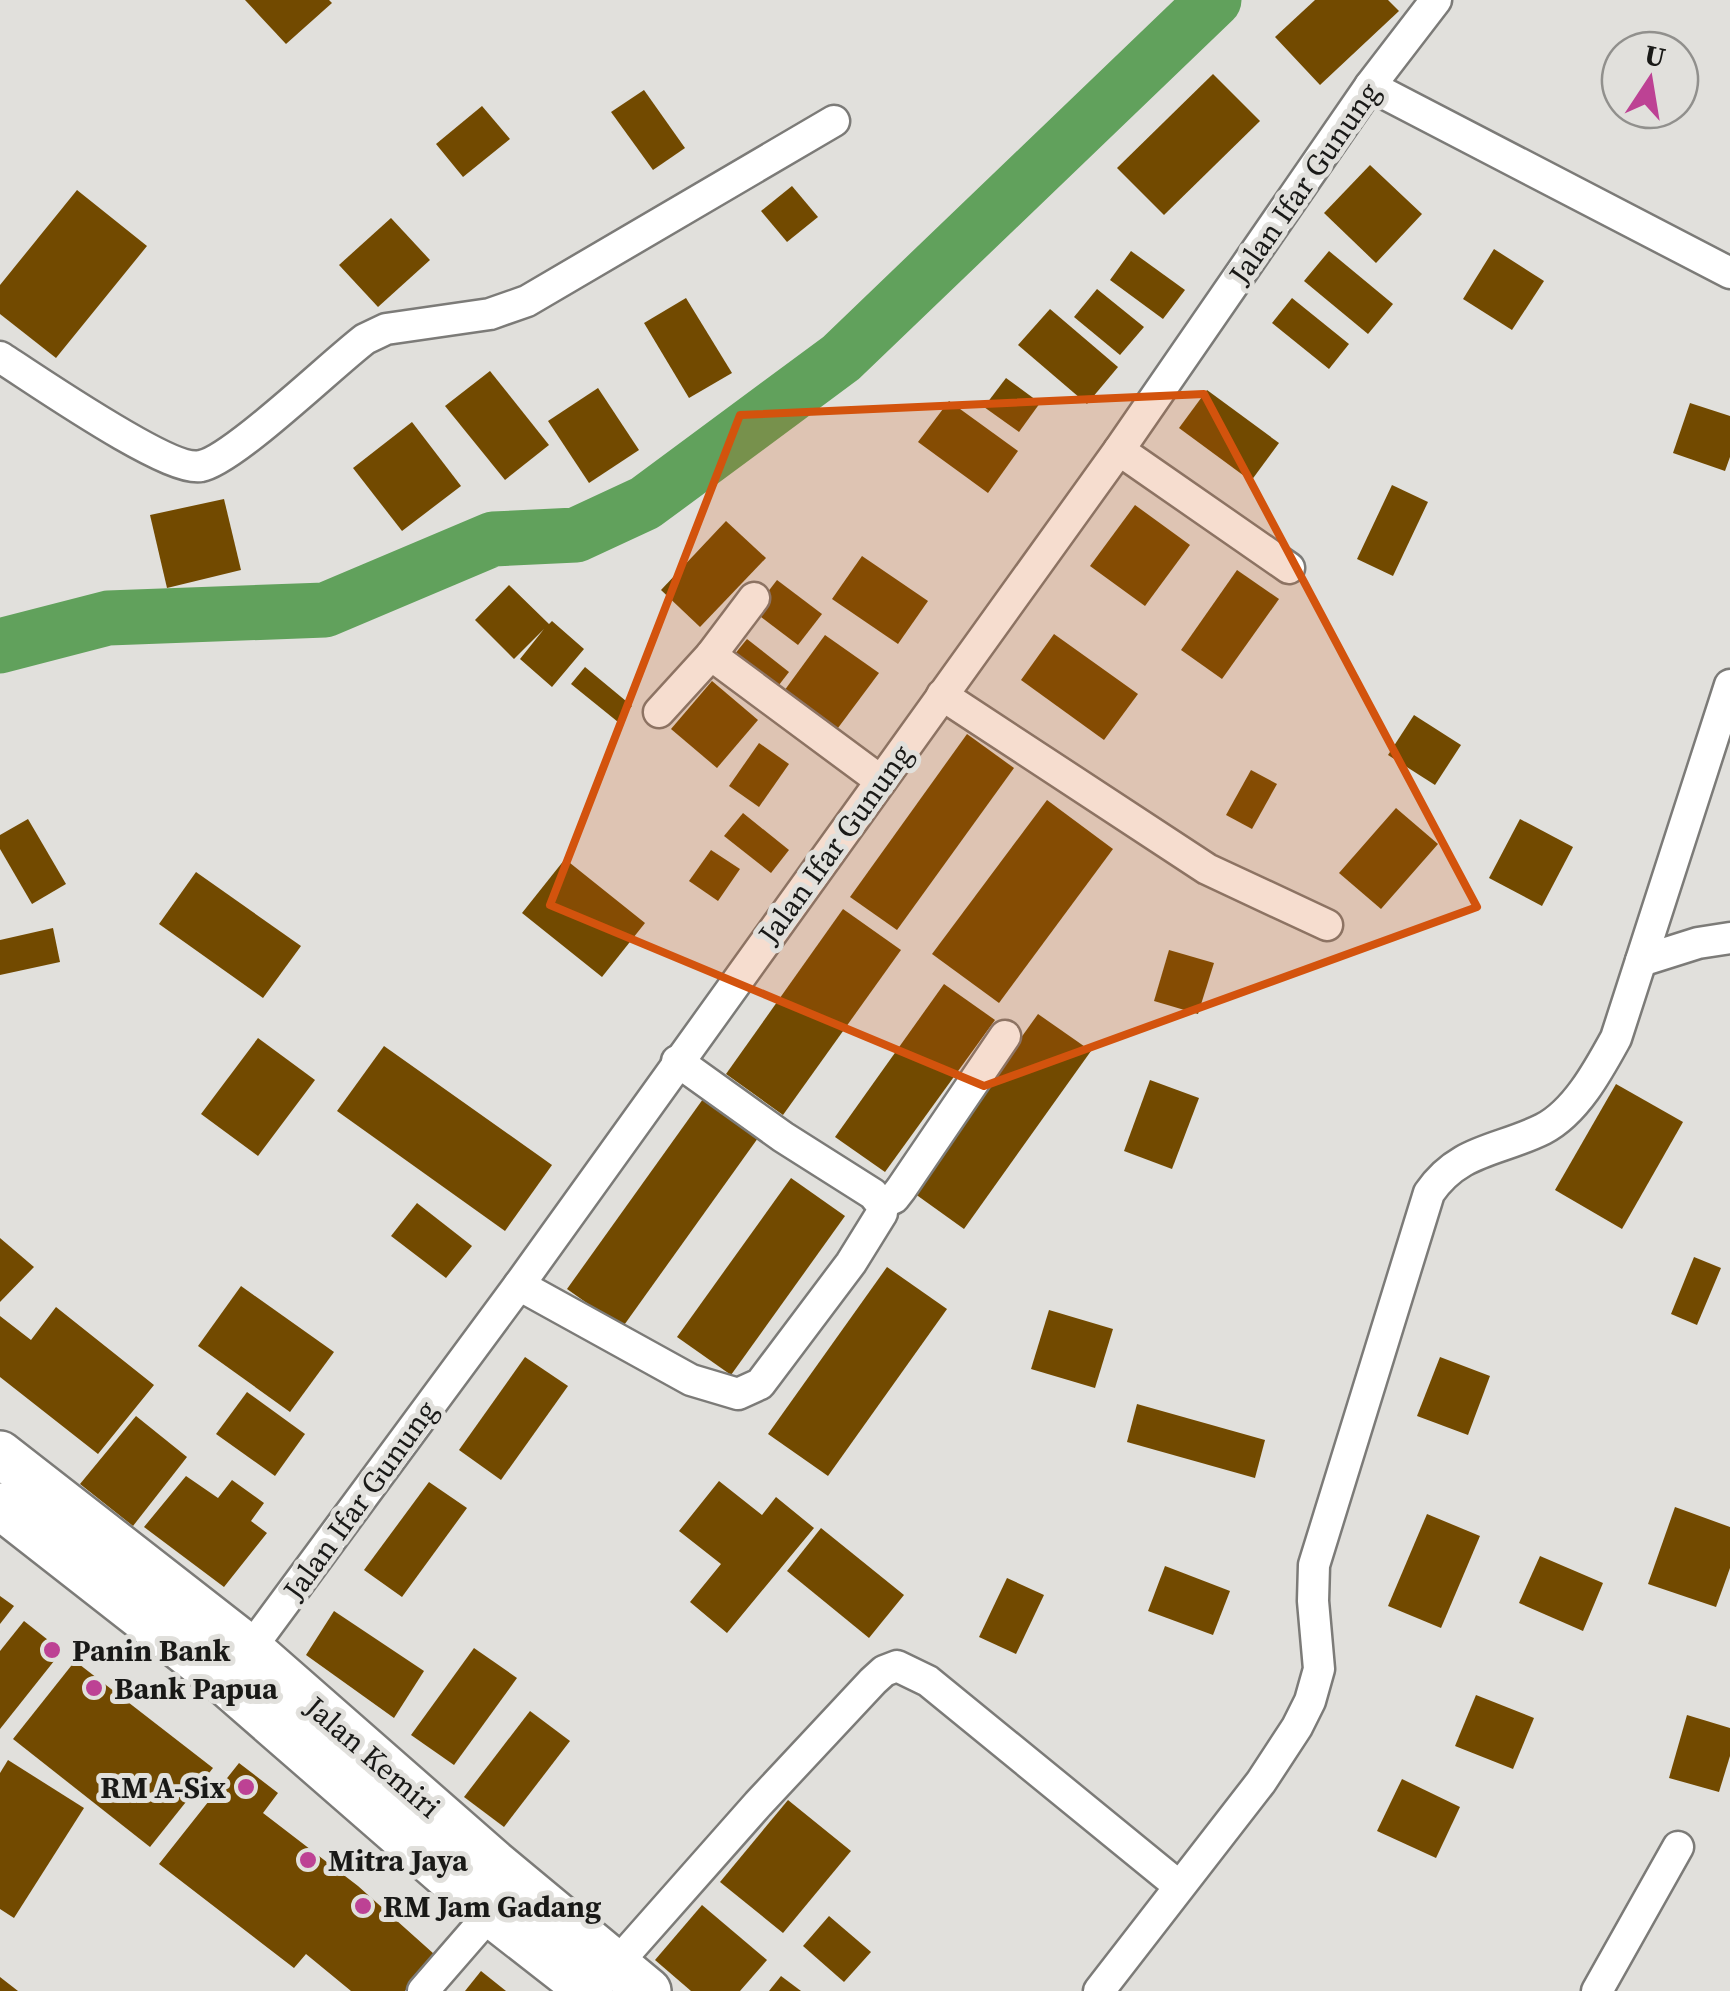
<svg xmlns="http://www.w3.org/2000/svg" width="1730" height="1991" viewBox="0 0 1730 1991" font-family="'Source Serif 4',serif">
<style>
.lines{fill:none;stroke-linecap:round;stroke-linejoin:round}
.river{stroke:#61a15c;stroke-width:55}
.building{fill:#724a00}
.minor-casing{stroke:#7c7b78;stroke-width:35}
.highway-casing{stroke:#7c7b78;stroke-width:50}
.minor{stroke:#fff;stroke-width:30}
.highway{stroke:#fff;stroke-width:45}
.marked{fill:#d3530d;fill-opacity:0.2;stroke:#d3530d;stroke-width:8;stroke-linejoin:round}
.poi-dot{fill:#bd4294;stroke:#e1e0dc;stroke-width:4}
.labels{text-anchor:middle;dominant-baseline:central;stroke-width:10;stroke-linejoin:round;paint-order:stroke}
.street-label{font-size:30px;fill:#191917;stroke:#e1e0dc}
.poi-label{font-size:30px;font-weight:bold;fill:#191917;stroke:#e1e0dc;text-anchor:start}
</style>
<rect width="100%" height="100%" fill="#e1e0dc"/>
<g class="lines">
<path class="river" d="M0,646L108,618L325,610L493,539L576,535L645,503L841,358L1214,0"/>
</g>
<g class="building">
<path d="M245,0H329L332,3L286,44Z"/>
<path d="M1315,0H1388L1399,11L1320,85L1275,37Z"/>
<path d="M1213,74L1260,121L1164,215L1117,168Z"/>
<path d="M644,90L685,148L653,170L611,112Z"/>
<path d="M482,106L510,139L463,177L436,144Z"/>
<path d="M1370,165L1422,214L1376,263L1324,213Z"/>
<path d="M792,186L818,217L787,242L761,211Z"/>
<path d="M77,190L147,246L56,358L0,314V285Z"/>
<path d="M391,218L430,260L378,307L339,265Z"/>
<path d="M1494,249L1544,281L1512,330L1463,299Z"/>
<path d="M1131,251L1185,290L1163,319L1110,280Z"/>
<path d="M1329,251L1393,304L1368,334L1304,281Z"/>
<path d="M1097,289L1144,327L1120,355L1074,317Z"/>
<path d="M686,298L732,373L689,398L644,323Z"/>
<path d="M1292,298L1349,344L1329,369L1272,323Z"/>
<path d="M1050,309L1118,367L1087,404L1018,345Z"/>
<path d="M490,371L549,445L505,480L445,406Z"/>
<path d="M1006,378L1040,403L1019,432L984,407Z"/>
<path d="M598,388L639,450L589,483L548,421Z"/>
<path d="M1207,390L1279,443L1251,481L1179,428Z"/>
<path d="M949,401L1018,451L988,493L918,442Z"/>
<path d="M1690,403L1730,416V457L1725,471L1673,453Z"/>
<path d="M412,422L461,486L402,531L353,468Z"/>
<path d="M1392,485L1428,502L1393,576L1357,559Z"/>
<path d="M224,499L241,570L167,588L150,515Z"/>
<path d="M1135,505L1190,545L1145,606L1090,566Z"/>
<path d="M726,521L766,558L700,627L661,590Z"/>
<path d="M862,556L928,601L898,644L832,599Z"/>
<path d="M1237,570L1279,599L1222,679L1181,650Z"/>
<path d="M777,580L822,614L798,645L753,611Z"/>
<path d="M509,585L549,624L552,621L584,649L552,687L520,659L544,629L514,659L475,620Z"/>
<path d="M1054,634L1138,694L1104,740L1021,680Z"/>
<path d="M825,635L879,673L829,740L776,702Z"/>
<path d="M747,639L789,672L772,694L730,660Z"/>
<path d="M585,667L632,706L618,722L571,684Z"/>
<path d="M712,681L758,720L717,768L671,729Z"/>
<path d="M1414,715L1461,745L1435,785L1388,755Z"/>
<path d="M967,734L1014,768L897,930L850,897Z"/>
<path d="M759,743L789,764L759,807L729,786Z"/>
<path d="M1251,770L1277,784L1252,829L1226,815Z"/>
<path d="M1047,800L1113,849L999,1003L932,954Z"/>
<path d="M1396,808L1438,844L1381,909L1339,873Z"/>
<path d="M743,813L789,850L771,873L724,836Z"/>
<path d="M28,819L66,884L32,904L0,849V835Z"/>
<path d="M1520,819L1573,847L1542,906L1489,878Z"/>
<path d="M711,850L740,869L718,901L689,881Z"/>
<path d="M565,859L645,923L602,977L522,913Z"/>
<path d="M196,872L301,946L263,998L159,924Z"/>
<path d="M843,909L901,950L783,1115L726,1074Z"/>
<path d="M53,928L60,962L0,975V940Z"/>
<path d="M1169,950L1214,963L1198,1014L1154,1001Z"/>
<path d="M944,984L995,1020L885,1172L835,1137Z"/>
<path d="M1038,1014L1091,1051L964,1229L911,1191Z"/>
<path d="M258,1038L315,1080L258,1156L201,1114Z"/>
<path d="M384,1046L552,1165L505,1231L337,1111Z"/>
<path d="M1150,1080L1199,1098L1172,1169L1124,1151Z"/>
<path d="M1616,1084L1683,1122L1622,1229L1555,1190Z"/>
<path d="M703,1099L758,1138L622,1328L567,1289Z"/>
<path d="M791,1178L845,1216L731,1375L677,1337Z"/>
<path d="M417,1203L472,1246L446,1278L391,1236Z"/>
<path d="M0,1238L34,1267L0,1302Z"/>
<path d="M1694,1257L1721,1268L1697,1325L1671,1314Z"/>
<path d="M887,1267L947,1309L828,1476L768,1434Z"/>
<path d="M241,1286L334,1352L290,1412L198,1346Z"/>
<path d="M56,1307L154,1385L98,1454L0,1377V1316L31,1340Z"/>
<path d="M1049,1310L1113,1329L1095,1388L1031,1369Z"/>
<path d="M525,1357L568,1386L501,1480L459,1450Z"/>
<path d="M1440,1357L1490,1376L1468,1435L1417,1416Z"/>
<path d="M247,1392L305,1434L275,1476L216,1434Z"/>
<path d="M1137,1404L1265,1440L1255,1478L1127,1442Z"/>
<path d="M136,1416L187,1457L133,1526L80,1484Z"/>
<path d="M186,1476L218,1498L232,1480L264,1503L251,1521L267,1533L224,1587L144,1527Z"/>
<path d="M719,1481L762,1515L776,1497L814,1528L727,1633L690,1602L721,1564L679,1531Z"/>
<path d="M429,1482L467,1508L402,1597L364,1570Z"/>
<path d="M1675,1507L1730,1527V1568L1716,1607L1648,1584Z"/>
<path d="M1427,1514L1480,1536L1441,1628L1388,1606Z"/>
<path d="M821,1528L904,1595L869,1638L787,1571Z"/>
<path d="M1540,1556L1603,1583L1583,1631L1519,1603Z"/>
<path d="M1165,1566L1230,1591L1213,1635L1148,1611Z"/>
<path d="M1007,1578L1044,1595L1016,1654L979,1637Z"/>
<path d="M0,1596L14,1606L0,1624Z"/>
<path d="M334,1611L424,1671L394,1718L306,1655Z"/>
<path d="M24,1621L62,1651L0,1729V1651Z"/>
<path d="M474,1648L517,1678L454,1765L411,1735Z"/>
<path d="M75,1661L213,1768L150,1847L13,1739Z"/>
<path d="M1476,1695L1534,1718L1513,1769L1455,1746Z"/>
<path d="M530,1711L570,1741L504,1827L464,1797Z"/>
<path d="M1687,1715L1730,1728V1756L1719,1792L1669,1778Z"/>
<path d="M8,1760L84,1808L14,1918L0,1909V1773Z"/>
<path d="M239,1763L278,1793L263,1813L358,1886L434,1954L405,1991H351L306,1954L294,1968L159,1864Z"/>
<path d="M1402,1779L1460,1807L1436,1858L1377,1831Z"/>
<path d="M788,1800L851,1851L783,1933L720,1882Z"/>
<path d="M702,1905L767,1960L740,1991H691L655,1960Z"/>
<path d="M829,1916L871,1952L844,1982L803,1946Z"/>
<path d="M481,1971L506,1991H465Z"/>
<path d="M781,1976L801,1991H769Z"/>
<path d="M0,1977L18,1991H0Z"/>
</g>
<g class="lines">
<g class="minor-casing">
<g id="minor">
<path d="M1370,86L1730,273"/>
<path d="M0,357C35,379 169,473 201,466C233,460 332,364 365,339L386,329L490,314L527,301L834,121"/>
<path d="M1119,450L1289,568"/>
<path d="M711,655L754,598"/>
<path d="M942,695L1207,869L1327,925"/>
<path d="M659,712L711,655L881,781"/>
<path d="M1641,961L1698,943L1730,938"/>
<path d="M881,1204L894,1198L901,1189L1005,1036"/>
<path d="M519,1285L691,1380L738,1394L760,1384L851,1263L882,1213L881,1204L873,1194L783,1137L677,1061"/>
<path d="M239,1664L519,1285L1119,450L1370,86L1436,0"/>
<path d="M604,1978L758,1804L873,1681L884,1671L897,1666L928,1681L1179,1886"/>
<path d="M423,1991L502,1900"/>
<path d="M1099,1991L1261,1782L1297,1727L1310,1701L1319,1669L1313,1601L1314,1565L1429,1193C1459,1149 1499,1151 1543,1129C1576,1112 1599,1069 1616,1038L1730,685"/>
<path d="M1597,1991L1678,1847"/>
</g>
</g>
<g class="highway-casing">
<g id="highway">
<path d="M0,1454L250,1649L494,1863L648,1991"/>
<path d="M0,1506L225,1682L490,1913L590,1991"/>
</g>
</g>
<use href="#minor" class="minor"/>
<use href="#highway" class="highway"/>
</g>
<path class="marked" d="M1204,394L1477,907L984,1086L550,905L740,415Z"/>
<g class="poi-dot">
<circle cx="52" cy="1650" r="10"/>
<circle cx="94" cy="1688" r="10"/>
<circle cx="246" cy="1787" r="10"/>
<circle cx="308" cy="1860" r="10"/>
<circle cx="363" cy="1906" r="10"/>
</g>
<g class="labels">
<g class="street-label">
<text transform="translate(1304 183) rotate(-55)">Jalan Ifar Gunung</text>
<text transform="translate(835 844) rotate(-54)">Jalan Ifar Gunung</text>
<text transform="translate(360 1500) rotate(-54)">Jalan Ifar Gunung</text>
<text transform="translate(373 1757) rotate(41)">Jalan Kemiri</text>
</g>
<g class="poi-label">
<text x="72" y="1650">Panin Bank</text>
<text x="114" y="1688">Bank Papua</text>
<text x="226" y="1787" text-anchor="end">RM A-Six</text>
<text x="328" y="1860">Mitra Jaya</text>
<text x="383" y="1906">RM Jam Gadang</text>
</g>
</g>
<g transform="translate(1650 80) rotate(12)"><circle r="48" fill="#e1e0dc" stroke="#91908d" stroke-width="2.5"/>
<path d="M0-8L18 38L0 25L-18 38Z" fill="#bd4294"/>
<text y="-15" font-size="28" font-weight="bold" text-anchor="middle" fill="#191917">U</text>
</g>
</svg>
